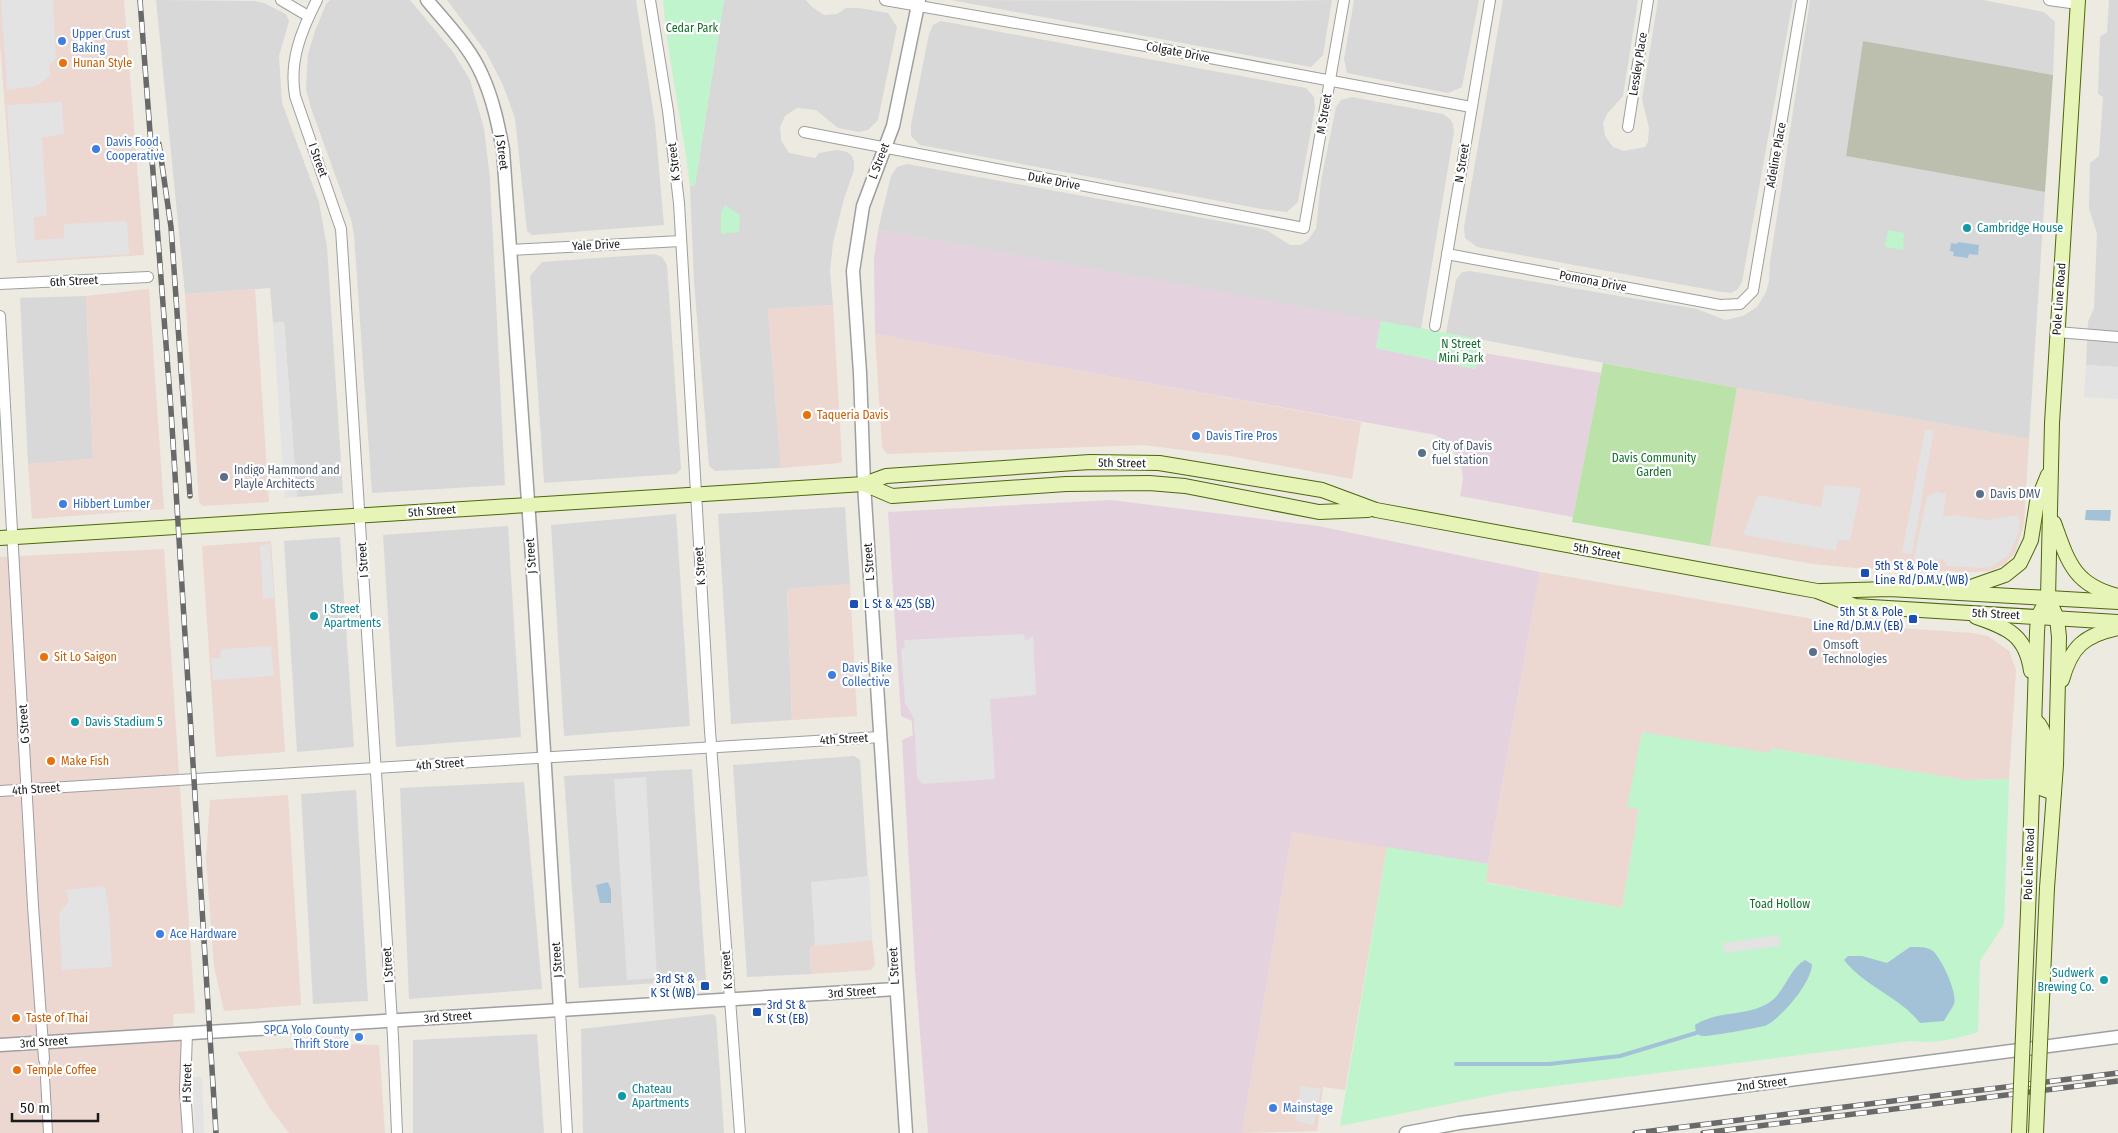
<svg xmlns="http://www.w3.org/2000/svg" width="2118" height="1133" viewBox="0 0 2118 1133" font-family="'Fira Sans Condensed',sans-serif">
<style>
.residential{fill:#d9d8d8}
.commercial{fill:#ecd7d1}
.industrial{fill:#e4d3de}
.construction{fill:#bcbfad}
.grass{fill:#bbe3a9}
.park{fill:#bff4cd}
.parking{fill:#e3e3e3}
.water{fill:#a4c2d7}
.lines{fill:none;stroke-linecap:round;stroke-linejoin:round}
.stream{stroke:#a4c2d7;stroke-width:4}
.pedestrian-casing{stroke:#9f9f9f;stroke-width:10}
.minor-casing{stroke:#9f9f9f;stroke-width:12}
.tertiary-casing{stroke:#9f9f9f;stroke-width:15}
.secondary-casing{stroke:#4d670c;stroke-width:16}
.pedestrian{stroke:#fff;stroke-width:8}
.minor{stroke:#fff;stroke-width:10}
.tertiary{stroke:#fff;stroke-width:12}
.secondary{stroke:#e6f4b7;stroke-width:14}
.rail-casing{stroke:#696969;stroke-width:5.5}
.rail{stroke:#fff;stroke-width:4;stroke-dasharray:11;stroke-linecap:butt}
.secondary-bridge-casing{stroke:#4d670c;stroke-width:16;stroke-linecap:butt}
.secondary-bridge{stroke:#e6f4b7;stroke-width:14}
.shop-dot{fill:#3f7fe0;stroke:#fff;stroke-width:2}
.food-dot{fill:#e8710a;stroke:#fff;stroke-width:2}
.culture-dot{fill:#0f9aa8;stroke:#fff;stroke-width:2}
.service-dot{fill:#5c6f8a;stroke:#fff;stroke-width:2}
.transit-dot{fill:#1a4fb4;stroke:#fff;stroke-width:2}
.labels{text-anchor:middle;dominant-baseline:central;stroke-width:4.5;stroke-linejoin:round;paint-order:stroke}
.park-label{font-size:12px;fill:#136f2b;stroke:#fff}
.shop-label{font-size:12px;fill:#366cbe;stroke:#fff;text-anchor:start}
.street-label{font-size:12px;fill:#1b1b1b;stroke:#fff}
.food-label{font-size:12px;fill:#c56008;stroke:#fff;text-anchor:start}
.culture-label{font-size:12px;fill:#0d838f;stroke:#fff;text-anchor:start}
.service-label{font-size:12px;fill:#4e5e75;stroke:#fff;text-anchor:start}
.transit-label{font-size:12px;fill:#164399;stroke:#fff;text-anchor:start}
</style>
<rect width="100%" height="100%" fill="#eceae1"/>
<g class="residential">
<path d="M156,0L254,1L264,3L286,14L289,21L279,56L282,103L319,202L327,247L343,493L297,497L284,322L273,323L270,288L185,294Z"/>
<path d="M330,0H410L453,52L470,80L484,128L490,179L505,485L372,493L354,235L351,219L311,108L306,89L308,54L315,31L326,4Z"/>
<path d="M447,0H636L655,123L664,225L532,235L527,231L515,118L503,85L486,52Z"/>
<path d="M724,0H806L812,7L824,15L837,14L846,8H859L888,13L897,27L878,120L868,130L859,132L838,128L816,110L797,108L785,116L780,127L781,140L789,153L815,158L819,153L837,150L847,152L852,156L854,162V170L843,202L833,243L830,271L833,305L768,309L781,468L715,471L709,466L694,282L690,186L695,185Z"/>
<path d="M951,0L1274,1L1332,0L1323,55L1311,67Z"/>
<path d="M1354,0H1479L1462,87L1448,93L1347,73L1344,59Z"/>
<path d="M1503,0H1638L1623,96L1607,114L1603,123L1605,136L1613,147L1624,151L1645,147L1648,142L1649,128L1642,99L1658,0H1793L1742,282L1738,289L1731,293L1722,292L1477,247L1465,238L1464,227Z"/>
<path d="M1810,0H1983L2044,12L2055,22L2053,75L1863,42L1846,156L2045,192L2029,439L1737,388L1446,333L1456,280L1462,272L1470,271L1697,309L1725,320L1743,316L1757,307L1766,292L1769,281L1770,262Z"/>
<path d="M2109,0H2118V367L2086,365L2088,322L2094,308L2097,233L2089,209L2090,163L2099,156L2103,97L2098,94L2100,37L2107,32Z"/>
<path d="M941,21L1306,88L1314,97L1315,108L1298,202L1287,212L1262,209L920,145L911,136V125L929,34L933,25Z"/>
<path d="M1352,97L1443,114L1450,119L1453,124L1454,132L1421,329L878,230L891,176L897,167L907,164L1258,228L1268,231L1290,245H1301L1308,240L1316,229L1321,181L1336,107L1341,100Z"/>
<path d="M654,254L662,257L667,265L681,469L676,474L544,483L530,276L542,262Z"/>
<path d="M86,296L93,459L28,464L20,298Z"/>
<path d="M845,507L850,584L787,589L792,720L731,724L718,514Z"/>
<path d="M676,514L690,726L564,736L551,525Z"/>
<path d="M508,526L521,737L396,747L383,535Z"/>
<path d="M340,537L354,747L297,752L284,541Z"/>
<path d="M854,756L860,760L872,940L810,946L811,974L747,977L733,765Z"/>
<path d="M692,769L706,980L579,988L564,776Z"/>
<path d="M524,782L542,989L409,999L400,788Z"/>
<path d="M356,790L368,1001L313,1004L301,794Z"/>
<path d="M713,1014L716,1017L724,1133H583L581,1029Z"/>
<path d="M537,1034L544,1133H413V1040Z"/>
</g>
<g class="commercial">
<path d="M0,0H124L144,255L17,263L0,43Z"/>
<path d="M149,289L164,509L32,519L28,464L93,459L86,296Z"/>
<path d="M255,289L269,502L203,506L199,502L185,294Z"/>
<path d="M833,305L842,461L840,463L781,468L768,309Z"/>
<path d="M875,334L1361,422L1352,479L1230,456L1144,445L887,454L882,447Z"/>
<path d="M1737,388L2029,439L2024,525L2015,553L2004,565L1990,571L1972,572L1856,568L1814,564L1710,546Z"/>
<path d="M271,541L285,752L216,757L202,546Z"/>
<path d="M164,549L195,1013L173,1014L174,1034L187,1033V1133H0V557Z"/>
<path d="M1540,572L1842,624L1972,633L1988,636L2009,651L2016,670L2009,779L1965,780L1771,748L1770,753L1628,806L1639,809L1622,908L1485,882Z"/>
<path d="M850,584L857,716L792,720L787,589Z"/>
<path d="M288,795L301,1005L224,1011L214,966L206,859L210,800Z"/>
<path d="M1292,832L1387,847L1345,1090L1323,1087L1317,1131L1242,1133Z"/>
<path d="M872,940L875,965L871,970L811,974L810,946Z"/>
<path d="M338,1044L379,1045L385,1133H289L269,1107L237,1052Z"/>
</g>
<g class="industrial">
<path d="M878,230L1381,321L1376,348L1475,369L1478,352L1601,373L1573,517L1460,496L1463,480L1462,470L1454,452L1436,435L875,334L874,259Z"/>
<path d="M1111,500L1318,526L1540,572L1488,864L1292,832L1242,1133H928L915,970L902,740L913,735L912,727V721L901,716L888,512Z"/>
</g>
<path class="construction" d="M1863,41L2053,75L2045,192L1846,156Z"/>
<path class="grass" d="M1603,363L1737,388L1710,546L1572,522Z"/>
<g class="park">
<path d="M663,0H724L695,185L690,186C683,124 668,62 663,0Z"/>
<path d="M725,205L740,215L739,232L721,234V213Z"/>
<path d="M1888,230L1904,233L1903,250L1885,247Z"/>
<path d="M1381,321L1480,339L1476,369L1376,348Z"/>
<path d="M1642,732L1770,753L1771,748L1965,780L2009,779L2004,924L1980,961L1978,1032C1956,1039 1934,1044 1911,1041L1508,1092L1340,1126L1387,847L1488,864L1486,883L1622,908L1639,809L1627,807Z"/>
</g>
<g class="parking">
<path d="M1,0H53L56,58L49,66L50,76L37,86L7,90Z"/>
<path d="M62,102L64,134L42,138L47,216L34,217L35,240L64,238V224L127,221L129,254L17,261L7,105Z"/>
<path d="M284,322L297,497L285,498L273,323Z"/>
<path d="M2086,365L2118,367V399L2084,397Z"/>
<path d="M1925,429L1934,430L1912,554L1902,553Z"/>
<path d="M1825,485L1861,488L1850,541L1838,540L1836,551L1743,535L1758,495L1821,507Z"/>
<path d="M1937,492L1946,494L1943,516L1955,515L1986,520L2019,515V532L2009,555L1991,567L1982,568L1947,566L1943,559H1939L1938,572L1928,571L1926,561L1913,563L1927,496Z"/>
<path d="M270,544L274,597L263,599L260,545Z"/>
<path d="M1024,634L1025,641L1033,636L1036,695L990,699L995,779L922,784L917,777L914,719L905,703L901,649L905,648L904,640Z"/>
<path d="M271,646L274,676L213,680L211,658H221V649Z"/>
<path d="M646,777L657,978L627,980L614,779Z"/>
<path d="M869,876L872,940L815,946L811,882Z"/>
<path d="M105,886L109,910L112,967L62,970L59,913L69,901L65,890Z"/>
<path d="M1779,935L1781,946L1724,953L1723,943Z"/>
<path d="M193,1077H202L204,1133H195Z"/>
<path d="M1301,1086L1321,1089L1314,1125L1295,1121Z"/>
</g>
<g class="water">
<path d="M1958,242L1979,245L1978,255L1969,254L1968,258L1953,256L1954,252L1950,251L1951,243L1957,244Z"/>
<path d="M2086,510H2111L2110,521L2085,520Z"/>
<path d="M608,882L611,890V903H600L596,885Z"/>
<path d="M1910,947C1917,947 1927,946 1933,951C1941,958 1958,993 1954,1004C1952,1009 1947,1015 1944,1021L1920,1023C1900,997 1865,987 1844,960L1848,956H1862L1887,963Z"/>
<path d="M1805,960L1812,964C1812,982 1783,1016 1767,1025C1764,1027 1706,1037 1703,1036C1700,1036 1698,1034 1696,1033L1695,1025C1717,1010 1748,1017 1770,1002C1785,992 1789,969 1805,960Z"/>
</g>
<g class="lines">
<path class="stream" d="M1456,1064H1549L1620,1056L1696,1033"/>
<g class="pedestrian-casing">
<path id="pedestrian" d="M44,1059L48,1133"/>
</g>
<g class="minor-casing">
<g id="minor">
<path d="M281,0L308,16"/>
<path d="M317,0C301,31 289,61 295,96L341,229L393,1037L397,1133"/>
<path d="M650,0L668,111L679,203L710,731L740,1133"/>
<path d="M885,0L1124,42L1471,107"/>
<path d="M2049,0L2078,4"/>
<path d="M1628,127L1648,0"/>
<path d="M804,132L1304,228L1344,0"/>
<path d="M510,250L681,241"/>
<path d="M1447,254L1720,305L1740,304L1753,291L1802,0"/>
<path d="M0,284L148,277"/>
<path d="M0,316L33,906L44,1059"/>
<path d="M1435,326L1490,0"/>
<path d="M2057,332L2118,337"/>
<path d="M0,791L880,737"/>
<path d="M560,1010L567,1133"/>
<path d="M187,1033L185,1090L188,1133"/>
</g>
</g>
<g class="tertiary-casing">
<g id="tertiary">
<path d="M427,0C446,23 470,47 482,75C493,99 498,124 503,150L532,557L560,1010"/>
<path d="M0,1045L896,989"/>
<path d="M906,1133L864,484L860,373L853,271L863,206L893,126L919,0"/>
<path d="M1406,1133L1459,1123L2118,1037"/>
</g>
</g>
<g class="secondary-casing">
<g id="secondary">
<path d="M864,484L892,496L1066,484L1149,483L1185,486L1319,512L1368,510"/>
<path d="M2054,523C2068,562 2074,585 2118,596"/>
<path d="M0,538L864,484L886,476L1090,462L1159,463L1322,490L1376,510L1817,591L1855,606L2118,622"/>
<path d="M1965,589L2005,575L2020,563L2031,540L2037,502L2048,475"/>
<path d="M1821,591L1889,589L2118,602"/>
<path d="M1976,617C2008,628 2026,635 2031,671"/>
<path d="M2062,680C2071,647 2084,635 2118,628"/>
<path d="M2035,720C2054,736 2041,768 2043,789L2054,793"/>
<path d="M2029,887L2037,632L2038,617L2042,609"/>
<path d="M2047,888L2056,765L2059,637L2057,618L2048,598L2052,423L2078,0"/>
</g>
</g>
<use href="#pedestrian" class="pedestrian"/>
<use href="#minor" class="minor"/>
<use href="#tertiary" class="tertiary"/>
<use href="#secondary" class="secondary"/>
<g class="rail-casing">
<g id="rail">
<path d="M140,0L171,410L216,1133"/>
<path d="M159,144L171,227L190,496"/>
<path d="M1635,1133L2118,1073"/>
<path d="M1703,1133L2118,1081"/>
</g>
</g>
<use href="#rail" class="rail"/>
<g class="secondary-bridge-casing">
<g id="secondary-bridge">
<path d="M2019,1133L2029,887"/>
<path d="M2036,1133L2047,888"/>
</g>
</g>
<use href="#secondary-bridge" class="secondary-bridge"/>
</g>
<g class="shop-dot">
<circle cx="62" cy="41" r="5"/>
<circle cx="96" cy="149" r="5"/>
<circle cx="1196" cy="436" r="5"/>
<circle cx="63" cy="504" r="5"/>
<circle cx="832" cy="675" r="5"/>
<circle cx="160" cy="934" r="5"/>
<circle cx="359" cy="1037" r="5"/>
<circle cx="1273" cy="1108" r="5"/>
</g>
<g class="food-dot">
<circle cx="63" cy="63" r="5"/>
<circle cx="807" cy="415" r="5"/>
<circle cx="44" cy="657" r="5"/>
<circle cx="51" cy="761" r="5"/>
<circle cx="16" cy="1018" r="5"/>
<circle cx="17" cy="1070" r="5"/>
</g>
<g class="culture-dot">
<circle cx="1967" cy="228" r="5"/>
<circle cx="314" cy="616" r="5"/>
<circle cx="75" cy="722" r="5"/>
<circle cx="2104" cy="980" r="5"/>
<circle cx="622" cy="1096" r="5"/>
</g>
<g class="service-dot">
<circle cx="1422" cy="453" r="5"/>
<circle cx="224" cy="477" r="5"/>
<circle cx="1980" cy="494" r="5"/>
<circle cx="1813" cy="652" r="5"/>
</g>
<g class="transit-dot">
<rect x="1860" y="568" width="10" height="10" rx="2.5"/>
<rect x="849" y="599" width="10" height="10" rx="2.5"/>
<rect x="1908" y="614" width="10" height="10" rx="2.5"/>
<rect x="700" y="981" width="10" height="10" rx="2.5"/>
<rect x="752" y="1007" width="10" height="10" rx="2.5"/>
</g>
<g class="labels">
<g class="park-label">
<text x="692" y="28">Cedar Park</text>
<text x="1461" y="344">N Street<tspan x="1461" dy="14">Mini Park</tspan></text>
<text x="1654" y="458">Davis Community<tspan x="1654" dy="14">Garden</tspan></text>
<text x="1780" y="904">Toad Hollow</text>
</g>
<g class="shop-label">
<text x="72" y="34">Upper Crust<tspan x="72" dy="14">Baking</tspan></text>
<text x="106" y="142">Davis Food<tspan x="106" dy="14">Cooperative</tspan></text>
<text x="1206" y="436">Davis Tire Pros</text>
<text x="73" y="504">Hibbert Lumber</text>
<text x="842" y="668">Davis Bike<tspan x="842" dy="14">Collective</tspan></text>
<text x="170" y="934">Ace Hardware</text>
<text x="349" y="1030" text-anchor="end">SPCA Yolo County<tspan x="349" dy="14">Thrift Store</tspan></text>
<text x="1283" y="1108">Mainstage</text>
</g>
<g class="street-label">
<text transform="translate(1178 52) rotate(11)">Colgate Drive</text>
<text transform="translate(1638 64) rotate(-81)">Lessley Place</text>
<text transform="translate(1324 114) rotate(-80)">M Street</text>
<text transform="translate(502 152) rotate(83)">J Street</text>
<text transform="translate(1776 155) rotate(-80)">Adeline Place</text>
<text transform="translate(318 160) rotate(70)">I Street</text>
<text transform="translate(879 161) rotate(-69)">L Street</text>
<text transform="translate(674 162) rotate(-96)">K Street</text>
<text transform="translate(1462 163) rotate(-81)">N Street</text>
<text transform="translate(1054 181) rotate(11)">Duke Drive</text>
<text transform="translate(596 245) rotate(-3)">Yale Drive</text>
<text transform="translate(74 281) rotate(-3)">6th Street</text>
<text transform="translate(1593 281) rotate(11)">Pomona Drive</text>
<text transform="translate(2059 299) rotate(-86)">Pole Line Road</text>
<text transform="translate(1122 463) rotate(1)">5th Street</text>
<text transform="translate(432 511) rotate(-4)">5th Street</text>
<text transform="translate(1597 551) rotate(10)">5th Street</text>
<text transform="translate(531 556) rotate(-94)">J Street</text>
<text transform="translate(363 560) rotate(-94)">I Street</text>
<text transform="translate(869 562) rotate(-94)">L Street</text>
<text transform="translate(700 566) rotate(-94)">K Street</text>
<text transform="translate(1996 614) rotate(3)">5th Street</text>
<text transform="translate(24 724) rotate(-94)">G Street</text>
<text transform="translate(844 739) rotate(-3)">4th Street</text>
<text transform="translate(440 764) rotate(-4)">4th Street</text>
<text transform="translate(36 789) rotate(-4)">4th Street</text>
<text transform="translate(2029 864) rotate(-88)">Pole Line Road</text>
<text transform="translate(557 960) rotate(-94)">J Street</text>
<text transform="translate(388 965) rotate(-94)">I Street</text>
<text transform="translate(894 966) rotate(-93)">L Street</text>
<text transform="translate(727 970) rotate(-94)">K Street</text>
<text transform="translate(852 992) rotate(-4)">3rd Street</text>
<text transform="translate(448 1017) rotate(-4)">3rd Street</text>
<text transform="translate(44 1042) rotate(-4)">3rd Street</text>
<text transform="translate(187 1083) rotate(-89)">H Street</text>
<text transform="translate(1762 1084) rotate(-7)">2nd Street</text>
</g>
<g class="food-label">
<text x="73" y="63">Hunan Style</text>
<text x="817" y="415">Taqueria Davis</text>
<text x="54" y="657">Sit Lo Saigon</text>
<text x="61" y="761">Make Fish</text>
<text x="26" y="1018">Taste of Thai</text>
<text x="27" y="1070">Temple Coffee</text>
</g>
<g class="culture-label">
<text x="1977" y="228">Cambridge House</text>
<text x="324" y="609">I Street<tspan x="324" dy="14">Apartments</tspan></text>
<text x="85" y="722">Davis Stadium 5</text>
<text x="2094" y="973" text-anchor="end">Sudwerk<tspan x="2094" dy="14">Brewing Co.</tspan></text>
<text x="632" y="1089">Chateau<tspan x="632" dy="14">Apartments</tspan></text>
</g>
<g class="service-label">
<text x="1432" y="446">City of Davis<tspan x="1432" dy="14">fuel station</tspan></text>
<text x="234" y="470">Indigo Hammond and<tspan x="234" dy="14">Playle Architects</tspan></text>
<text x="1990" y="494">Davis DMV</text>
<text x="1823" y="645">Omsoft<tspan x="1823" dy="14">Technologies</tspan></text>
</g>
<g class="transit-label">
<text x="1875" y="566">5th St &amp; Pole<tspan x="1875" dy="14">Line Rd/D.M.V (WB)</tspan></text>
<text x="864" y="604">L St &amp; 425 (SB)</text>
<text x="1903" y="612" text-anchor="end">5th St &amp; Pole<tspan x="1903" dy="14">Line Rd/D.M.V (EB)</tspan></text>
<text x="695" y="979" text-anchor="end">3rd St &amp;<tspan x="695" dy="14">K St (WB)</tspan></text>
<text x="767" y="1005">3rd St &amp;<tspan x="767" dy="14">K St (EB)</tspan></text>
</g>
</g>
<path d="M12 1113v8h86v-8" fill="none" stroke="#1b1b1b" stroke-width="2.5"/>
<text x="20" y="1113" font-size="15" fill="#1b1b1b" stroke="#ffffff" stroke-width="4" paint-order="stroke">50 m</text>
</svg>
